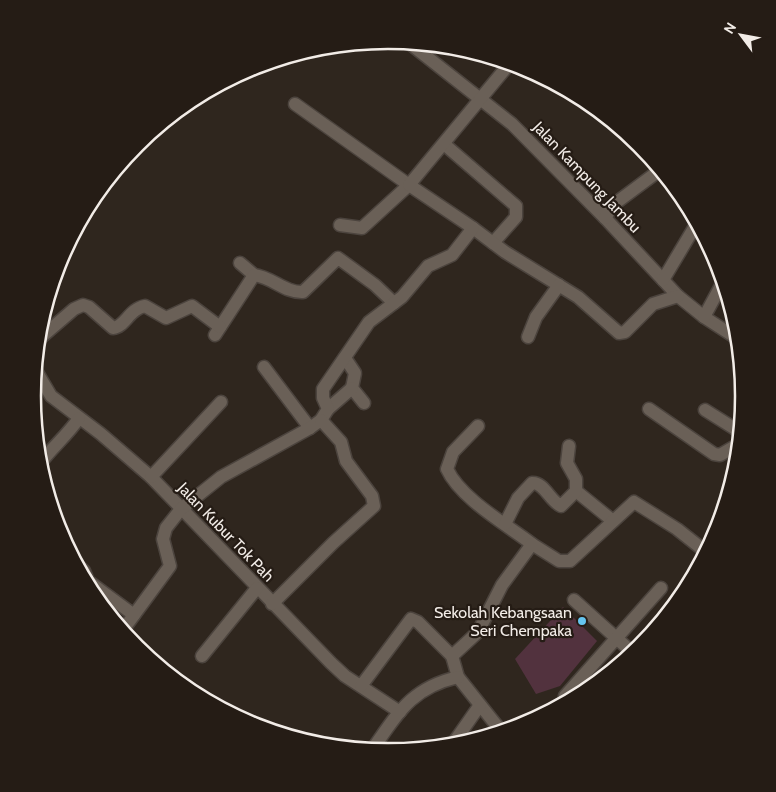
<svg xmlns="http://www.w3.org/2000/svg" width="776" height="792" viewBox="0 0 776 792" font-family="Cabin,sans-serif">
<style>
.pitch{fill:#52323e}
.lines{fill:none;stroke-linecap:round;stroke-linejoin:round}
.minor-casing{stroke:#4c443e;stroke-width:15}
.minor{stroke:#6a6057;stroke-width:12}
.poi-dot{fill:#65c5ef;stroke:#251c15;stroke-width:2}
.labels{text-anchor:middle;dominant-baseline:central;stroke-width:4.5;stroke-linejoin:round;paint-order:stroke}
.street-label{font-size:16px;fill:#f2ece7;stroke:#251c15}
.poi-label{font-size:16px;fill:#f2ece7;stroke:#251c15;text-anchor:end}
.rim{fill:none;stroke:#f2ece7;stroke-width:2.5}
</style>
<rect width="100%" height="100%" fill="#2f261e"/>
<path class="pitch" d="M563,607L597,641L560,686L536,694L515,659Z"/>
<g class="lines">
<g class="minor-casing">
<g id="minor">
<path d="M408,42L512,124L605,218L678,296L704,317L738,339"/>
<path d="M295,104L409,185L362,228L340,225"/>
<path d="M444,144L516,206V217L493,243"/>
<path d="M605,218L613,205L660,170"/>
<path d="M473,228L505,252L578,297L619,333L625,332L653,304L678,296"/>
<path d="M240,263L254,275"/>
<path d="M663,280L697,223"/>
<path d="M704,317L723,282"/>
<path d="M215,335L254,275C272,277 285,293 303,292L338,258L375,285L394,303"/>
<path d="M528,337L536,317L559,285"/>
<path d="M38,340L74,309L83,305L89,307L113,328C125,327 129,309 145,306L166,318L192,306L220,327"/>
<path d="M345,358L355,373L352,388L364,403"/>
<path d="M264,367L310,428"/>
<path d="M35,369L51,396L101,434L151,477L331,663L345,676L400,712"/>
<path d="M328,409L352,388"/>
<path d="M649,409L714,454L720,455L739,444"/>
<path d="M705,410L740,432"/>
<path d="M478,426L453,452L447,469C460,498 507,525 532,544"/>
<path d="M39,465C51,448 67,436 79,418"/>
<path d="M151,477L221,402"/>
<path d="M576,491L613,521"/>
<path d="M505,524L518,498L532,483C544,482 550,501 561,506L576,491V479L567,463L569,446"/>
<path d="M78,566L84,571L88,581L134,615L170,566L163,539L166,528L181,509L221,477L310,428L321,420L328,409L323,398V389L369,322L402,297L428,266L452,255L473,228L409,185L510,63"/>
<path d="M574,600L633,653"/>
<path d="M272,604L333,543L374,506L372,496L346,461L341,442L321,420"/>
<path d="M123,630L134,615"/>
<path d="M202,656L257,588"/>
<path d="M361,686L411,619L418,622L452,656"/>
<path d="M564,703L565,696L661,588"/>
<path d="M501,731L458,677L452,656L478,632L502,585L532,544L559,561H570L634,502L677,529L706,552"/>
<path d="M452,745L480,705"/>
<path d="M372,750C398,713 411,688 458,677"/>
</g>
</g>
<use href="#minor" class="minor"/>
</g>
<circle class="poi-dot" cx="582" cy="621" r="5"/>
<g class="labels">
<g class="street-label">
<text transform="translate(587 177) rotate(46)">Jalan Kampung Jambu</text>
<text transform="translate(226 532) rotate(46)">Jalan Kubur Tok Pah</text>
</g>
<g class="poi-label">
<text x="572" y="612">Sekolah Kebangsaan<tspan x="572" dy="18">Seri Chempaka</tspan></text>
</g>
</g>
<path d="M0 0H776V792H0ZM41 396a347 347 0 1 1 694 0a347 347 0 1 1-694 0Z" fill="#251c15" fill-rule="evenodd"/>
<path class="rim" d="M41 396a347 347 0 1 1 694 0a347 347 0 1 1-694 0Z"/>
<g transform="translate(741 35) rotate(302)" stroke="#251c15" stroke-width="4" paint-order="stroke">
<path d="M0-4L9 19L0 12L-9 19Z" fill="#f2ece7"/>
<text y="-8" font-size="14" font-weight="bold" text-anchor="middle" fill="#f2ece7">N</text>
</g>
</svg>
